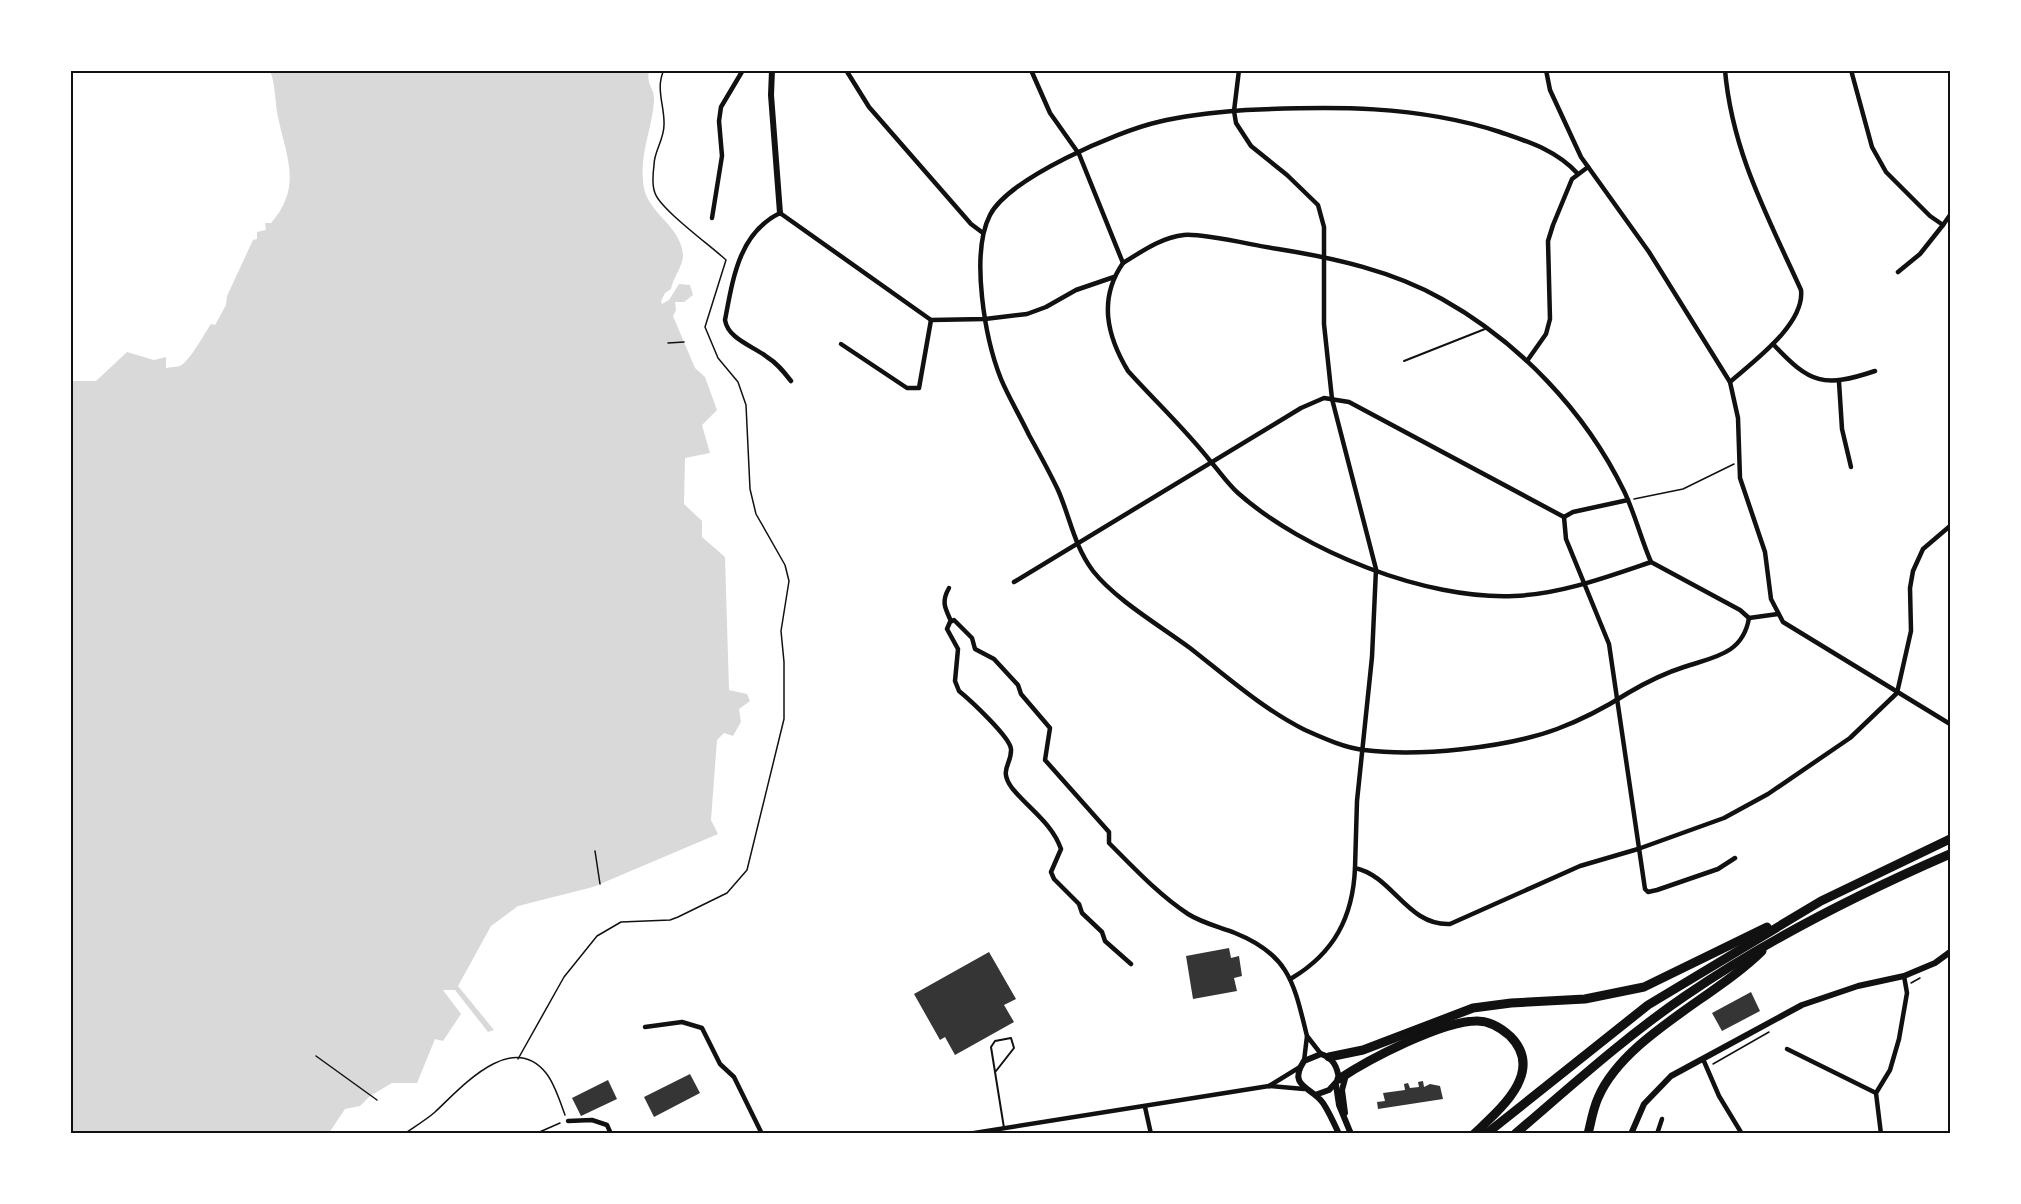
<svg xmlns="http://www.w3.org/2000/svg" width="2021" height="1204" viewBox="0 0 2021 1204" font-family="'Roboto Serif',serif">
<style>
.water{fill:#d9d9d9}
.building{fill:#353535}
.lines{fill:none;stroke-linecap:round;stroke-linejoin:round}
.path{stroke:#111;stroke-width:1.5}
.service{stroke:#111;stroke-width:2}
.minor{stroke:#111;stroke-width:4.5}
.tertiary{stroke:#111;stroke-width:6}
.motorway{stroke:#111;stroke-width:9}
.neatline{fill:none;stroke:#111;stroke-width:2}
</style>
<rect width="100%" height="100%" fill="#fff"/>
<path class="water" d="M270,71H649C646,86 655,88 654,101C652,131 638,156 644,188C649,214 681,226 683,255C683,266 673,278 671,289L665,293L661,301L662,304L669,300L679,284L690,285L693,295L684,302H675L676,310L673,316L695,368L705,377L717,410L702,425L710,453L685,458L684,504L702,521V537L725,557L729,690L747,694L750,701L739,709L741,722L733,736L724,733L717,740L711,820L718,834L593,887L518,906L491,926L458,986L494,1030L488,1032L455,990H443L461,1014L443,1041L435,1039L417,1083H392L370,1096L360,1106L345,1109L329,1133H71L70,381H96L127,352L154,360L166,357V368C170,367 177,367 180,366C190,361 204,334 211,324L215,325L226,305L227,296L253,240L257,239V232L266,230L265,223H271C304,185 285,155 277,112C275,99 275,82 270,71Z"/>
<g class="building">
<path d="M1229,948L1231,958L1239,956L1242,976L1234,978L1237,991L1193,999L1186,956Z"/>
<path d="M989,952L1016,999L1004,1005L1014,1022L955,1055L945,1037L940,1040L914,994Z"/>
<path d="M1751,992L1760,1011L1722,1031L1712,1013Z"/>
<path d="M690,1074L700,1093L654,1117L644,1097Z"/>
<path d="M608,1080L617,1099L581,1116L572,1098Z"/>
<path d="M1423,1081L1424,1087L1430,1084L1440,1086L1443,1099L1378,1109L1377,1102L1385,1101L1383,1093L1405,1090L1404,1084L1408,1083L1410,1088L1419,1087L1418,1082Z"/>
</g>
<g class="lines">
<g class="path">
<path d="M668,343L684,342"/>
<path d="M1634,499L1683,489L1734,464"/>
<path d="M595,851L600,884"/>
<path d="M1911,983L1920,978"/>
<path d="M316,1056L377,1100"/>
<path d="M518,1059L564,977L597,936L621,922L670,920L678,917L727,893L747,870L784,719V662L781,631L789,581L785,565L756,514L750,489L746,405L738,382L718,358L705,327L726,260C711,246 660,209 655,193C652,186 653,173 654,165C654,151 664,140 664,125C665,107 655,88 664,70"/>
<path d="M1713,1064L1769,1032"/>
<path d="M404,1134C414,1127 426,1120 435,1112C459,1090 511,1029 546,1073C555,1084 560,1102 565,1115"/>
<path d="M535,1134L560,1123"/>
</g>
<g class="service">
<path d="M1404,361L1485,329"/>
<path d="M996,1071L1014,1048L1011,1038L995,1041L991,1047L1004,1128"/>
</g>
<g class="minor">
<path d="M846,70L869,107L971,224L983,233"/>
<path d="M1031,70L1050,113L1079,154L1123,263C1098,299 1107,336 1128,371C1155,401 1186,430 1211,462C1220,472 1227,483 1238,493C1303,551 1426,600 1514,596C1561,594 1607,577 1651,562"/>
<path d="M1239,70L1234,111L1236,123L1251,146L1287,175L1318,205L1324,227V324L1332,399L1376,569L1372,657L1357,801L1355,868C1393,876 1407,926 1450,924L1580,866L1638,849L1724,818L1768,794L1850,738L1897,693L1911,631L1910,588L1913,571L1923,549L1950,526"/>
<path d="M1546,70L1550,90L1581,157L1649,252L1730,382L1738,418L1740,478L1765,552L1771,599L1783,622L1950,724"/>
<path d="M1725,70C1732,152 1768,217 1801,290C1805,324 1754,361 1730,382"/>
<path d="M1851,70L1872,147L1886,172L1930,216L1943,225L1950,215"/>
<path d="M1577,173C1556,150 1529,142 1500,132C1417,105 1332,106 1246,110C1217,112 1186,115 1158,122C1118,131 1009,178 990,215C970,254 985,339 1001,379C1009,398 1020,416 1029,435C1039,453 1049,471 1058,490C1070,517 1074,546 1093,571C1116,600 1159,625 1190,648C1227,677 1263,709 1305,730C1323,738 1345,748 1364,750C1418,757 1506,748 1557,729C1581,720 1606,707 1628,693C1645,683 1665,673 1684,667C1714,657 1743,654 1749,618"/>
<path d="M712,218L722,156L719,121L721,107L743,70"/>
<path d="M1123,263C1141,252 1162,237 1184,235C1203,233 1256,246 1278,249C1334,258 1393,271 1442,299C1519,342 1585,411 1624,491C1635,514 1641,539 1651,562L1740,610L1749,618L1778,614"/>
<path d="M1898,272L1920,254L1943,225"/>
<path d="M841,344L907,388H919L931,320"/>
<path d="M1773,344C1810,384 1824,388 1875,371"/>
<path d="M1527,361L1546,334L1550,319L1548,241L1553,225L1572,179L1588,167"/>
<path d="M791,381C784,372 777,363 767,357C753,346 728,339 725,320C733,278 739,233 780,213L931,320L985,319L1027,314L1046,307L1076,290L1114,277"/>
<path d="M1839,382L1842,429L1851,467"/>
<path d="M1564,517L1566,539L1609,644L1645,889L1648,892L1657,890L1718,869L1735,858"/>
<path d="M1564,517L1573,512L1628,500"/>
<path d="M1014,582L1301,408L1324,398L1349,402L1564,517"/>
<path d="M949,588C941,602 945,608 951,621"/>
<path d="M1131,964L1105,941L1102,932L1082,913L1079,904L1054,879L1051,872L1061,849C1052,823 1029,809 1012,788C998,769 1012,765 1011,749C1010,737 970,700 959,691L955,681L958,649L947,629L950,622L954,620L972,638L975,649L994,659L1018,685L1021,694L1050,728L1045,760L1109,832V843C1134,868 1159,895 1188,914C1202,923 1220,927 1235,933C1290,955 1294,984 1307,1036"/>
<path d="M1292,978C1334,953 1353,917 1355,868"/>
<path d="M645,1027L682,1022L702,1028L720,1064L734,1077L762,1134"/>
<path d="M1787,1049L1876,1093"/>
<path d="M1703,1059L1719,1096L1742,1134"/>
<path d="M1304,1061L1307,1036L1321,1054"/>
<path d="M1269,1086L1300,1067"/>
<path d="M1145,1107L1151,1134"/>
<path d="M568,1121L592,1120L607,1125L611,1134"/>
<path d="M968,1134L1269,1086L1304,1089"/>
<path d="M1657,1134L1662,1119"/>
<path d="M1881,1134L1876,1093L1890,1070L1899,1039L1907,993L1904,976"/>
</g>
<g class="tertiary">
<path d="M772,70L771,95L780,213"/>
<path d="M1336,1085L1339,1105L1351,1134"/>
<path d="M1315,1095L1329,1090L1339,1079C1337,1066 1333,1058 1321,1054L1304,1061C1287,1087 1312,1087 1323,1103C1329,1112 1334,1123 1339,1134"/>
<path d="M1345,1113L1342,1090L1346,1075"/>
<path d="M1631,1134L1644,1104L1671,1076L1802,1005L1858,986L1904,976L1935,963L1950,952"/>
</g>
<g class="motorway">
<path d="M1329,1057L1363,1050L1473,1008L1511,1003L1585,999L1644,987L1767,927"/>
<path d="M1339,1079C1369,1059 1442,1021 1477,1021C1490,1021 1501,1028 1510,1036C1546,1072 1499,1110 1474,1134"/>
<path d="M1486,1134L1648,1005L1821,901L1950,839"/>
<path d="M1515,1134C1570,1087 1625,1037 1685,996C1768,939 1858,894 1950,854"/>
<path d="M1588,1134C1591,1122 1593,1109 1598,1098C1624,1037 1716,997 1762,951"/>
</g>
</g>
<rect width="2021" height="1204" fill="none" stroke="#ffffff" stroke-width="144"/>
<rect x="72" y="72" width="1877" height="1060" class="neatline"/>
</svg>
